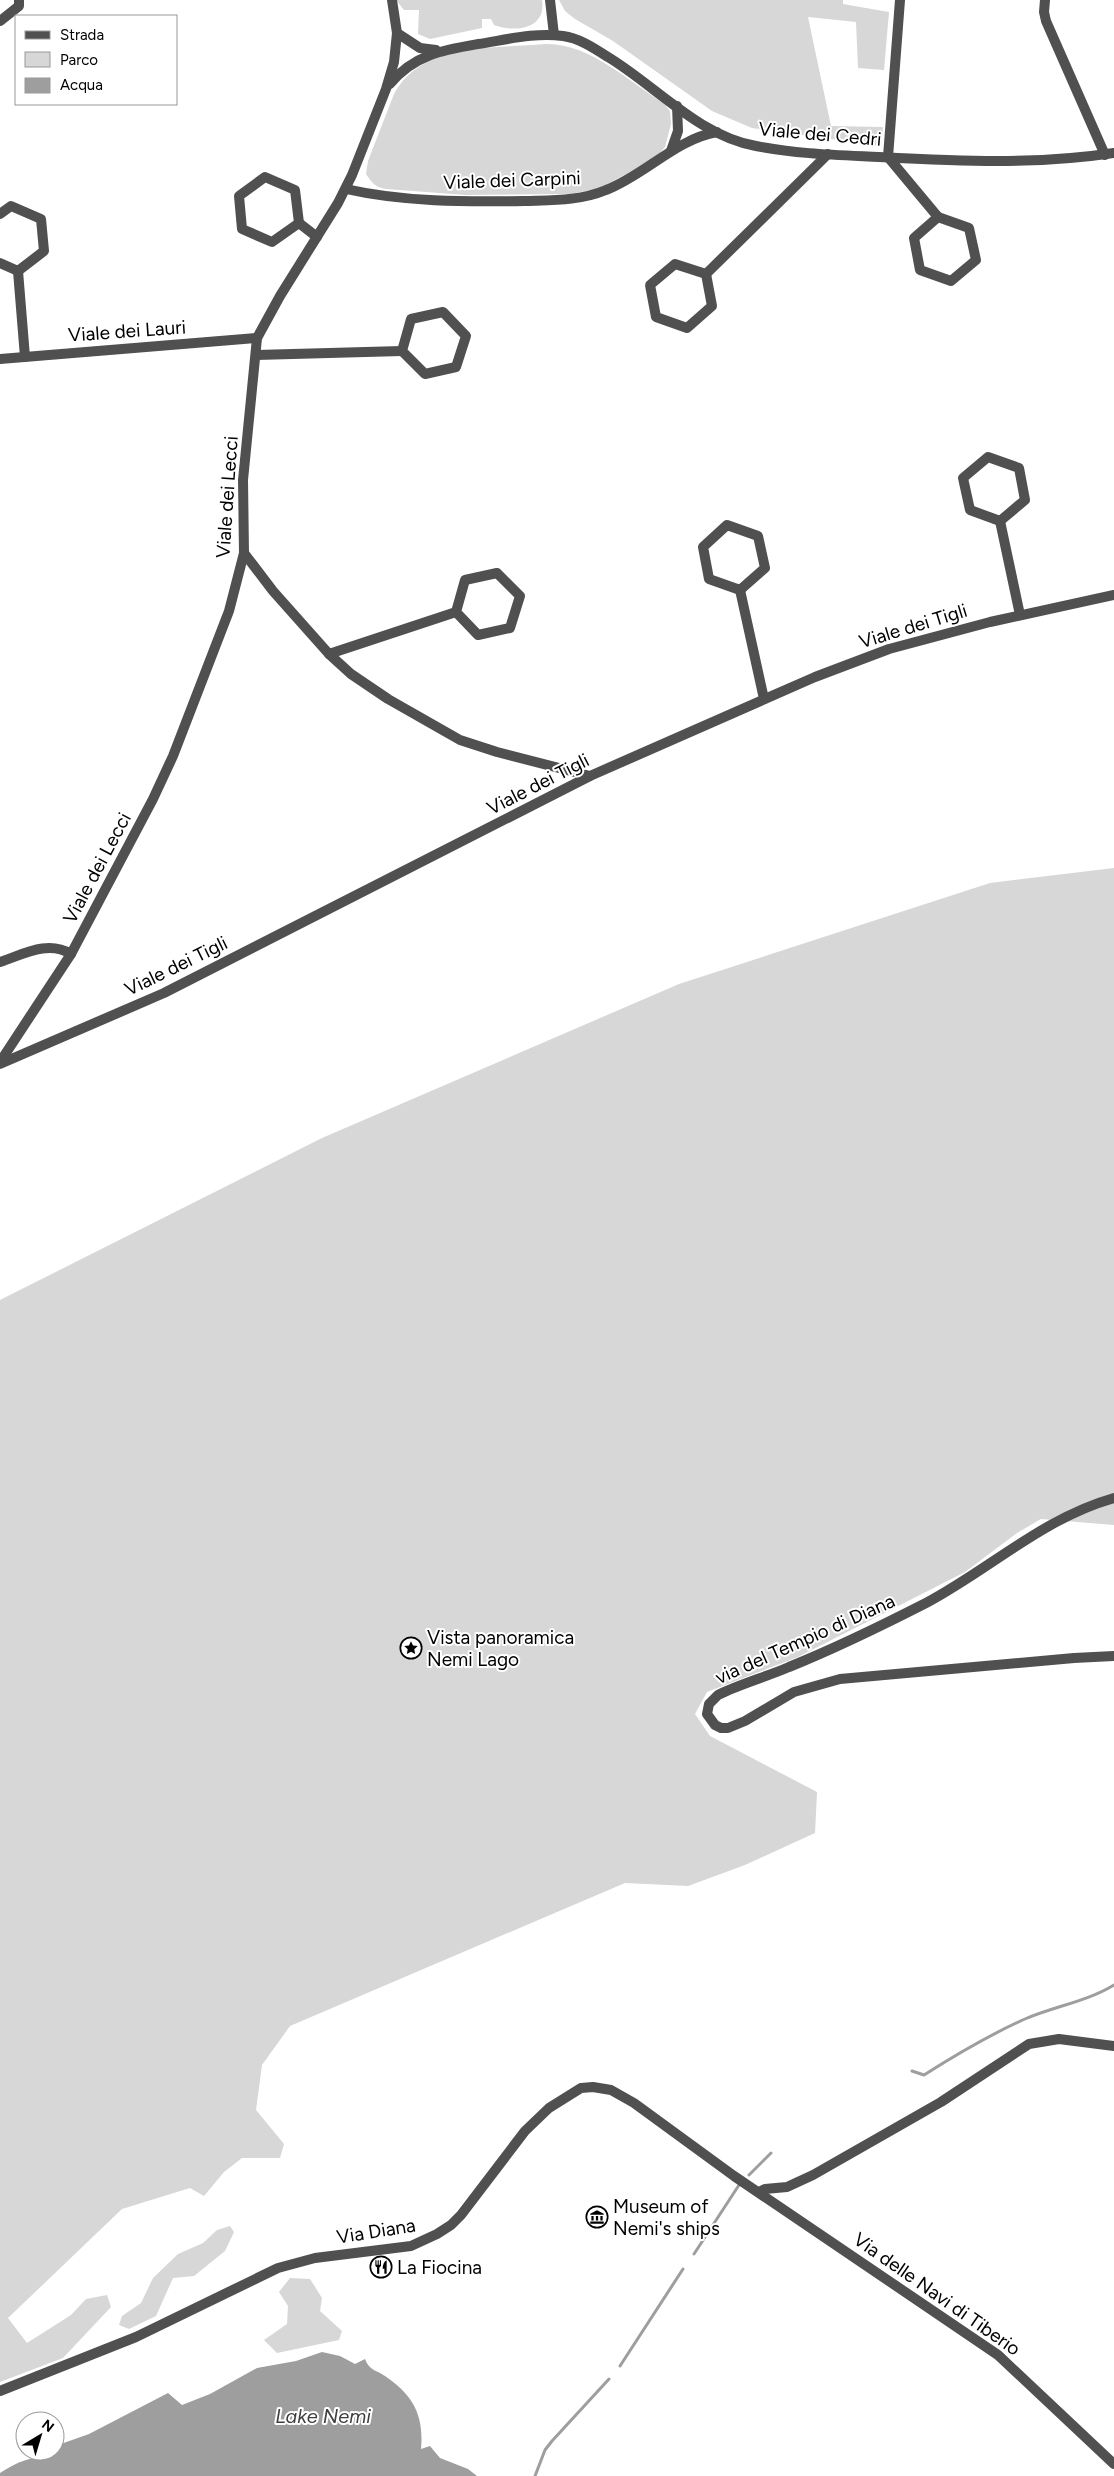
<svg xmlns="http://www.w3.org/2000/svg" width="1114" height="2476" viewBox="0 0 1114 2476" font-family="Figtree,sans-serif">
<style>
.green{fill:#d7d7d7}
.water{fill:#9e9e9e}
.lines{fill:none;stroke-linecap:round;stroke-linejoin:round}
.stream{stroke:#9e9e9e;stroke-width:3}
.minor{stroke:#505050;stroke-width:10}
.tertiary{stroke:#505050;stroke-width:10}
.labels{text-anchor:middle;dominant-baseline:central;stroke-width:4;stroke-linejoin:round;paint-order:stroke}
.street-label{font-size:19px;fill:#000;stroke:#fff}
.poi-label{font-size:19px;fill:#000;stroke:#fff;text-anchor:start}
.water-label{font-size:20px;font-style:italic;fill:#3f3f3f;stroke:#fff}
</style>
<rect width="100%" height="100%" fill="#fff"/>
<g class="green">
<path d="M396,0H542C547,29 514,33 494,25L491,19H482V28L430,39L418,34L419,10H404Z"/>
<path d="M559,0H843V4L889,12L884,70L858,68L856,22L808,17L831,126L883,127L881,146L752,128L712,111L613,41L575,19L565,11Z"/>
<path d="M545,44C587,42 631,82 664,104L670,111L671,124L665,147L656,158L598,189L569,194L465,195L387,189C376,188 372,183 366,174L368,161L394,94C422,42 493,49 545,44Z"/>
<path d="M1114,868V1525L1041,1519L1017,1533L965,1572L798,1657L707,1692L695,1714L710,1736L817,1792L815,1833L745,1865L688,1886L625,1883L290,2026L262,2065L256,2110L284,2144L280,2158H242L224,2172L204,2196L190,2188L122,2209L8,2318L27,2343L71,2315L86,2299L107,2295L111,2307L63,2358L0,2382V1300L322,1138L679,984L990,883Z"/>
<path d="M230,2226L234,2232L225,2251L194,2276L173,2278L156,2316L129,2329L119,2325L122,2316L141,2303L153,2278L178,2254L203,2243L217,2230Z"/>
<path d="M290,2278L310,2279L322,2298L320,2311L342,2331L339,2340L277,2353L264,2340L287,2324L288,2306L279,2292Z"/>
</g>
<path class="water" d="M322,2352L340,2356L355,2364L365,2359C369,2370 376,2370 385,2376C413,2395 424,2415 421,2449L430,2446L440,2458L468,2469L477,2476H0V2473C8,2468 16,2463 26,2460C36,2457 43,2459 52,2451H55L58,2445L89,2434L168,2393L182,2405L210,2394L257,2368L296,2361Z"/>
<g class="lines">
<g class="stream">
<path d="M912,2071L924,2075C957,2054 989,2035 1025,2019C1055,2006 1086,2002 1114,1985"/>
<path d="M749,2175L771,2153"/>
<path d="M694,2254L739,2185"/>
<path d="M620,2366L683,2269"/>
<path d="M535,2476L545,2450L552,2441L609,2379"/>
</g>
<g class="minor">
<path d="M900,0L888,157L938,217"/>
<path d="M1045,0L1044,12L1046,21L1105,155"/>
<path d="M0,21L19,6V0"/>
<path d="M397,33L420,48L436,50"/>
<path d="M390,84C413,55 443,50 478,44C505,40 535,32 563,36C579,38 594,48 608,57C656,86 699,136 756,146C796,154 838,155 879,157C957,161 1036,165 1114,153"/>
<path d="M671,151L678,131L677,106"/>
<path d="M265,177L295,190L299,223L272,242L242,229L239,196Z"/>
<path d="M346,189C403,202 465,202 524,201C552,200 580,201 606,190C645,175 676,139 717,132"/>
<path d="M0,214L11,206L41,219L44,251L18,271L0,263"/>
<path d="M938,217L969,228L976,260L951,281L920,270L914,238Z"/>
<path d="M299,223L317,237"/>
<path d="M675,264L706,274L712,306L687,328L656,317L650,285Z"/>
<path d="M18,271L25,357"/>
<path d="M706,274L828,154"/>
<path d="M443,312L466,336L456,367L425,374L402,351L411,319Z"/>
<path d="M256,355L402,351"/>
<path d="M0,359L257,338"/>
<path d="M988,457L1019,468L1025,500L1000,521L970,510L963,478Z"/>
<path d="M1000,521L1020,615"/>
<path d="M727,525L758,536L765,568L740,590L709,579L703,547Z"/>
<path d="M244,553L273,591L329,654L351,674L388,699L460,740L497,752L590,776"/>
<path d="M497,573L520,596L510,628L478,635L456,612L465,580Z"/>
<path d="M740,590L764,699"/>
<path d="M329,654L456,612"/>
<path d="M0,962C24,954 48,940 71,954"/>
<path d="M0,1062L71,954L153,799L173,756L229,611L244,553L243,480L257,338L280,296L338,203L352,175L386,89L394,62L397,33L392,0"/>
<path d="M0,1064L164,993L590,776L815,677L889,649L990,622L1114,595"/>
<path d="M1114,1498C1043,1518 990,1569 926,1603C881,1626 836,1648 789,1667C766,1677 740,1684 718,1695L709,1704L707,1714L715,1725L721,1728H728L745,1721L794,1692L840,1679L1074,1658L1114,1656"/>
<path d="M759,2192L765,2189L787,2187L813,2175L941,2102L1029,2044L1059,2039L1114,2046"/>
</g>
<g class="tertiary">
<path d="M550,0L554,35"/>
<path d="M0,2391L136,2337L278,2268L315,2258L411,2246L437,2234L451,2225L461,2215L525,2131L549,2108L581,2088L593,2087L611,2090L634,2103L734,2176L998,2355L1114,2464"/>
</g>
</g>
<defs>
<g id="sight-ring" transform="scale(1.125)"><circle r="9.5" fill="#fff" stroke="#000" stroke-width="1.5"/><path d="M0-6L1.8-2.2L6-1.7L2.9 1.2L3.7 5.4L0 3.3L-3.7 5.4L-2.9 1.2L-6-1.7L-1.8-2.2Z" fill="#000"/></g>
<g id="museum-ring" transform="scale(1.125)"><circle r="9.5" fill="#fff" stroke="#000" stroke-width="1.5"/><path d="M0-6L6-3V-2H-6V-3ZM-5-1h2V3h-2ZM-1-1h2V3h-2ZM3-1h2V3H3ZM-6 4H6V6H-6Z" fill="#000"/></g>
<g id="restaurant-ring" transform="scale(1.125)"><circle r="9.5" fill="#fff" stroke="#000" stroke-width="1.5"/><path d="M-5-6h1v4h1v-4h1v4h1v-4h1v5L-1.5 .5V6h-2V.5L-5-1ZM5-6V6H3V1.5H1.5Q1.5-4 5-6Z" fill="#000"/></g>
</defs>
<g fill-rule="evenodd">
<use href="#sight-ring" x="411" y="1648"/>
<use href="#museum-ring" x="597" y="2217"/>
<use href="#restaurant-ring" x="381" y="2267"/>
</g>
<g class="labels">
<g class="street-label">
<text transform="translate(820 134) rotate(5)">Viale dei Cedri</text>
<text transform="translate(512 180) rotate(-2)">Viale dei Carpini</text>
<text transform="translate(127 331) rotate(-4)">Viale dei Lauri</text>
<text transform="translate(227 497) rotate(-86)">Viale dei Lecci</text>
<text transform="translate(913 626) rotate(-17)">Viale dei Tigli</text>
<text transform="translate(538 784) rotate(-27)">Viale dei Tigli</text>
<text transform="translate(97 868) rotate(-62)">Viale dei Lecci</text>
<text transform="translate(176 966) rotate(-26)">Viale dei Tigli</text>
<text transform="translate(805 1639) rotate(-24)">via del Tempio di Diana</text>
<text transform="translate(376 2231) rotate(-9)">Via Diana</text>
<text transform="translate(937 2294) rotate(35)">Via delle Navi di Tiberio</text>
</g>
<g class="poi-label">
<text x="427" y="1637">Vista panoramica<tspan x="427" dy="22">Nemi Lago</tspan></text>
<text x="613" y="2206">Museum of<tspan x="613" dy="22">Nemi's ships</tspan></text>
<text x="397" y="2267">La Fiocina</text>
</g>
<g class="water-label">
<text x="323" y="2416">Lake Nemi</text>
</g>
</g>
<rect x="15" y="15" width="162" height="90" fill="#ffffff" stroke="#999999"/>
<rect x="25" y="31" width="25" height="8" fill="#505050" stroke="#999999"/>
<text x="60" y="40" font-size="15" fill="#000000">Strada</text>
<rect x="25" y="52" width="25" height="15" fill="#d7d7d7" stroke="#999999"/>
<text x="60" y="65" font-size="15" fill="#000000">Parco</text>
<rect x="25" y="78" width="25" height="15" fill="#9e9e9e" stroke="#999999"/>
<text x="60" y="90" font-size="15" fill="#000000">Acqua</text>
<g transform="translate(40 2436) rotate(38)"><circle r="24" fill="#ffffff" stroke="#999999"/>
<path d="M0-4L9 19L0 12L-9 19Z" fill="#000000"/>
<text y="-8" font-size="14" font-weight="bold" text-anchor="middle" fill="#000000">N</text>
</g>
</svg>
